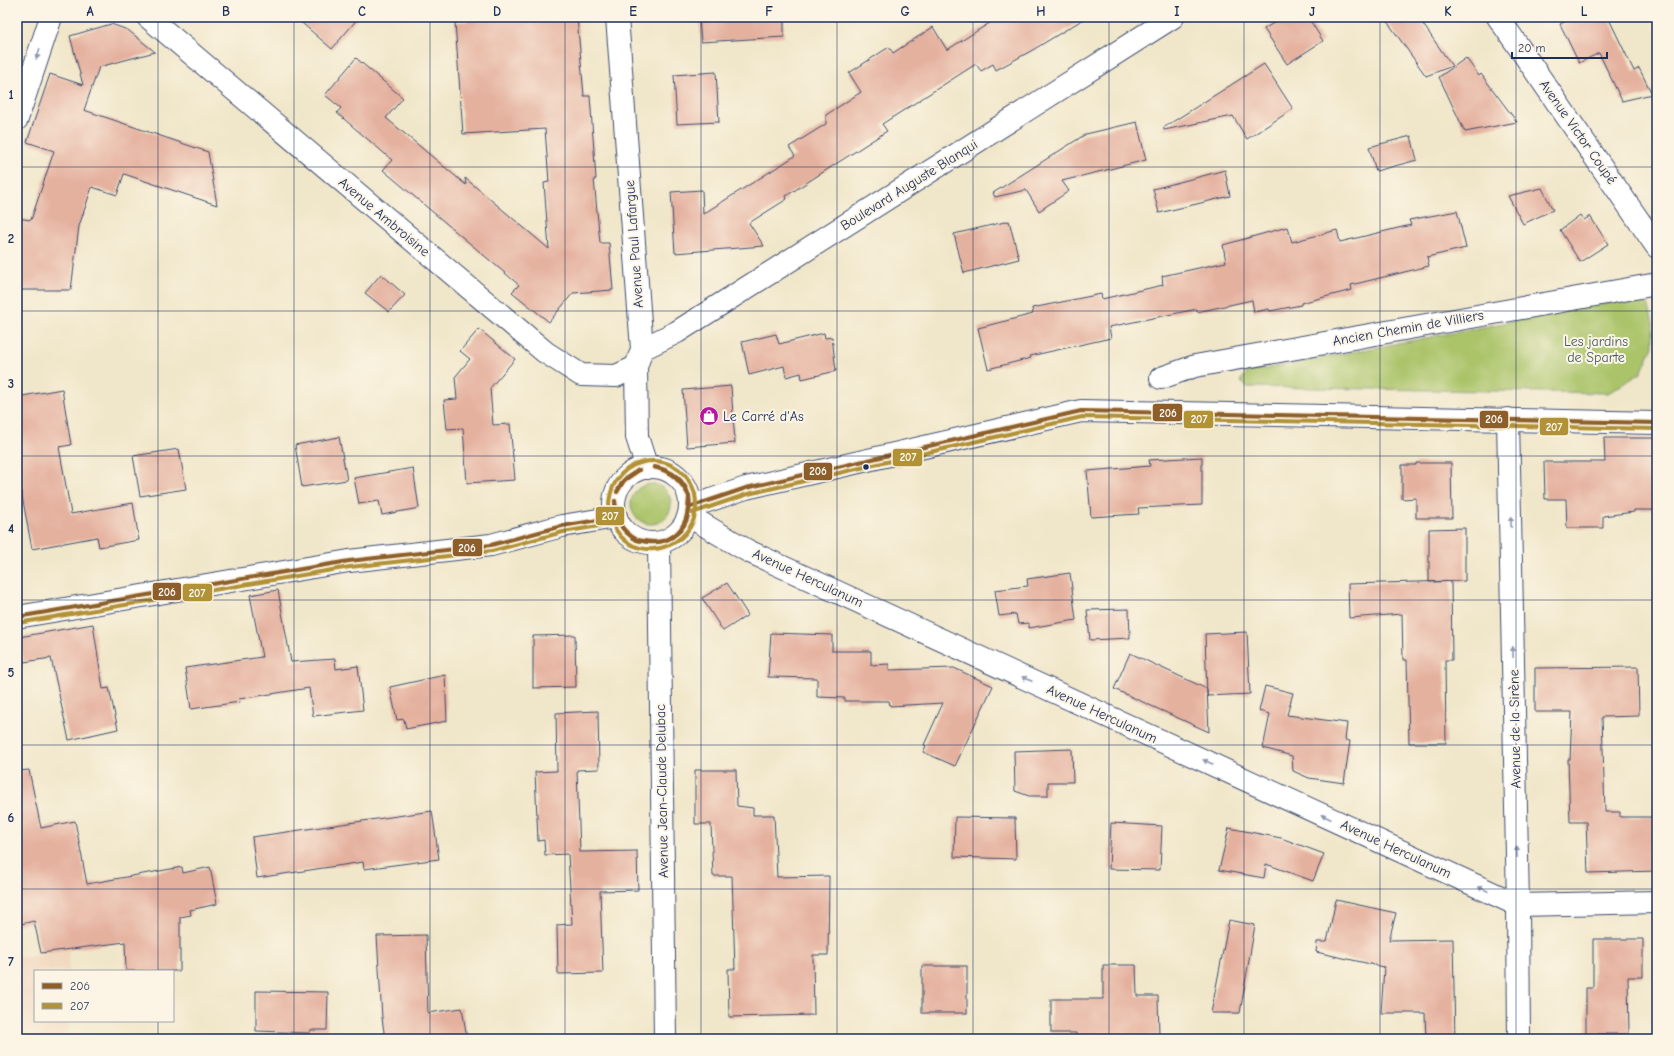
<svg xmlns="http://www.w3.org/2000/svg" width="1674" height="1056" viewBox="0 0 1674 1056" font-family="'Comic Neue',sans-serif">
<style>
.built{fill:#f0d6bc}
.green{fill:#abc46a;stroke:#637a64}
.building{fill:#e5b19f}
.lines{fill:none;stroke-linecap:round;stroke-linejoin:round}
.minor-casing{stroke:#3b4a6e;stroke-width:24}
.major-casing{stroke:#3b4a6e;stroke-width:24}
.minor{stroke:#fff;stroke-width:22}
.major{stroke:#fff;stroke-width:22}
.bus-1-casing{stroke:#fcf5e5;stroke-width:7}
.bus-2-casing{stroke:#fcf5e5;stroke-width:7}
.bus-1{stroke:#8d5e2a;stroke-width:4}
.bus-2{stroke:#b19237;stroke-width:4}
.oneway{fill:#8d97ae}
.grid{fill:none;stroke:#1b2f5e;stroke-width:1;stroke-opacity:0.55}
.bus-dot{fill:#1b2f5e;stroke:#fcf5e5;stroke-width:1.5}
.labels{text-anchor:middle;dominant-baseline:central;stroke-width:4;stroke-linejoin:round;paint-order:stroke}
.street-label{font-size:14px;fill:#1b2f5e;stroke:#fcf5e5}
.park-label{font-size:14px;fill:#465c62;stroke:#fcf5e5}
.poi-label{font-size:14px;fill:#1b2f5e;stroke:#fcf5e5;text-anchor:start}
.line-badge{stroke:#fcf5e5;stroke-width:1.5}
.badge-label{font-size:11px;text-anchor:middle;font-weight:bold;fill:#fff}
.neatline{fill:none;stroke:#1b2f5e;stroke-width:1.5}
.grid-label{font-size:13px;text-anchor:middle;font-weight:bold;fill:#1b2f5e}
</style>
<rect width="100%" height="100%" fill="#fcf5e5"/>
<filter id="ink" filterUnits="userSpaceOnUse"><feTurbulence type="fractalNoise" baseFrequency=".025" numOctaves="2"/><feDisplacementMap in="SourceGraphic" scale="8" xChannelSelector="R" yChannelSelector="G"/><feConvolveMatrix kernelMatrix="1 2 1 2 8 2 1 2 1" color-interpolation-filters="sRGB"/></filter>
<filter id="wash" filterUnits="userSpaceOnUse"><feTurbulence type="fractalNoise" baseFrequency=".012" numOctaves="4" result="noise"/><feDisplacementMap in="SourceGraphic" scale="16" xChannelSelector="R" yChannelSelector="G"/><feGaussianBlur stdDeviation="0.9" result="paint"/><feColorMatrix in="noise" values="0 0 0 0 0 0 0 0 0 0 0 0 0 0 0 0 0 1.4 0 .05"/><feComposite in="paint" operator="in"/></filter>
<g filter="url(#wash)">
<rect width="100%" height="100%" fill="#f0e6c9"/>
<path class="built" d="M68,950L69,971H35V1021H69V1039H17V958Z"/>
<g class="green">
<path d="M1635,298L1648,303L1653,323V346L1641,373L1608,393L1247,387L1240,381L1248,372Z"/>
<circle cx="651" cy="504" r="20"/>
</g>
<g id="blocks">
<g class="building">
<path d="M295,17H359L332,49Z"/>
<path d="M467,17H577L584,96H590L596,179H594L600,243H609L613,290L573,293L549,322L512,292L519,285L383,170L392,160L337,113L341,108L325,95L356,58L403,98L386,118L466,185L465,178L549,249L544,183L549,182L545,129L463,134L455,22L468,21Z"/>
<path d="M699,17H784V37L701,42Z"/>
<path d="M999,17H1087L1031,51L996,70L993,64L981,71L976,64L882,124L887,131L786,196L787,199L749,223L764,246L675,253L671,192L702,190L703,214L795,156L789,147L826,124V115L861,92L849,73L889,47L893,53L933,27L947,50Z"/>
<path d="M1283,17H1308L1323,41L1287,64L1264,29Z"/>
<path d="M1384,17H1418L1452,66L1426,76Z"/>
<path d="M1574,17H1608L1634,71L1639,68L1652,94L1622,101L1599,53L1579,63L1560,24Z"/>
<path d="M111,24L128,30L155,52L99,67L84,110L208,152L217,205L124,174L117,195L92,187L79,226L71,290H17V218L31,220L54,151L27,142L50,74L83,85L70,36Z"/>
<path d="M1466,58L1479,76L1481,74L1517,122L1465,132L1439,77Z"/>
<path d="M1264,64L1293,109L1247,139L1233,116L1164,130L1163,128Z"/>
<path d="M716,72L719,122L677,124L674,75Z"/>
<path d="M1137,122L1146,160L1062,181L1069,191L1039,211L1026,190L995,197L993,193L1086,134Z"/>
<path d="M1411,136L1417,160L1376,171L1369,147Z"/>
<path d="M1225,170L1230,196L1159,213L1153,189Z"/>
<path d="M1542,188L1553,210L1523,224L1508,196Z"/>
<path d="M1457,211L1466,248L1427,257L1429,266L1351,285L1352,290L1301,303V305L1270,311L1269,309L1254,312L1252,300L1197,312V309L1109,327L1111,338L1030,356L1031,358L988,369L978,328L1033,314L1032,308L1101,294L1102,299L1163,285L1162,276L1226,262L1223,245L1287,227L1292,242L1337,230L1340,242L1411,225L1409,220Z"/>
<path d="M1580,215L1584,220L1590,216L1608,244L1580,262L1560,230Z"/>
<path d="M1009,221L1019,259L964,273L954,234Z"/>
<path d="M381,274L405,295L389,312L365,293Z"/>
<path d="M479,329L515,359L490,388L493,425L510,424L515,480L467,483L463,428L447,429L444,400L457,399L455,377L470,359L460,351Z"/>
<path d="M824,333L825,338L832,337L836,371L802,379L801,373L786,377L784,366L749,375L742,342L776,334L779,344Z"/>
<path d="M731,386L735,443L687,447L683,390Z"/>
<path d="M62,389L71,445L59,447L71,514L133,503L139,540L99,547L97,537L32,549L17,469V397Z"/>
<path d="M339,437L347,480L302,487L295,445Z"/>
<path d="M1604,438H1657V510H1634V512L1603,516V528H1567L1566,499H1545L1544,462H1605Z"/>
<path d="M179,449L186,489L140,496L133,456Z"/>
<path d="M1202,457V505L1138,508L1139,514L1091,517L1087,471L1150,466L1149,460Z"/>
<path d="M1416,463H1451L1452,518H1416V498L1402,499V465H1416Z"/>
<path d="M413,468L419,508L382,515L379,501L359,504L354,478Z"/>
<path d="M1465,528V581L1429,582V529Z"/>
<path d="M1070,573L1076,620L1029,628V623L1018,624L1016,614L999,616L995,590L1028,586L1027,579Z"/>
<path d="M1451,581L1452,660H1445L1446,743H1409L1407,660H1403L1402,614L1349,618L1348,584Z"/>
<path d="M727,583L748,615L723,631L702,598Z"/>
<path d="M278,590L291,662L335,659L336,669L358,666L363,710L313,716L309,688L239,699L240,702L191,709L185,668L262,657L250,595Z"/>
<path d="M1129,609L1130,638L1090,640L1087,610Z"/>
<path d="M93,624L103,689L109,688L118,729L69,740L51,658L24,662L19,637Z"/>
<path d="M1247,632L1250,694L1207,696L1205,634Z"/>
<path d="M771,633L832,635V651H871V665L889,664V670L954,668L993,686L955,766L923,752L926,746L924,745L943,703L890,706L889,701H845V698L817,697V678L768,677Z"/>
<path d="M575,635L576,687L533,688V636Z"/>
<path d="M1130,653L1207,689L1209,732L1114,689Z"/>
<path d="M1638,667L1639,716L1602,717L1605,812H1620V817H1657V871L1588,873L1586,822H1570L1568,759H1570L1572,712H1535V668Z"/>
<path d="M445,675L447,721L406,729L404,719L397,720L390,687Z"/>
<path d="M1265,686L1293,693L1287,715L1347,723L1345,740L1350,741L1344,783L1309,778L1293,771L1292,756L1263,748L1270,714L1259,711Z"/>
<path d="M598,711L599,769L577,770L580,852L637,851L638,890L600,891L603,973L558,974L557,925L572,924L568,854L545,855L544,840L538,841L535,772L557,771L556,713Z"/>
<path d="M1072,749L1073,782H1048V796H1029L1015,791L1014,751Z"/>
<path d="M29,770L41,828L75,821L87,884L182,867L183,873L210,867L217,904L190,910L191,915L180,917V971H126L125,942L41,953L34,921L17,925V771Z"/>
<path d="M695,770H736L737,806L753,808V815H774L777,877L829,876L828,955H813L814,1015L729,1017L728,969H735L732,876H713L711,824H695Z"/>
<path d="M432,811L439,859L364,869L363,862L257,878L252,837Z"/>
<path d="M955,817L1015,818L1016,859L954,857Z"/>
<path d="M1111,823L1162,826L1160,870L1109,869Z"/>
<path d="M1229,828L1281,838L1324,854L1313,881L1266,864L1264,878L1219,870Z"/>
<path d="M1336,900L1396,913L1389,940L1453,939L1455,1039H1426L1425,1013H1381L1384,967L1316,952L1317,942H1327Z"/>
<path d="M1229,920L1255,925L1240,1013H1211Z"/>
<path d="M426,935L428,1013L462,1008L467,1039H385L382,1018L377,936Z"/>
<path d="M1593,939H1643V977H1628L1629,1034H1586V988H1593Z"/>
<path d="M1103,965H1136L1137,996H1158L1159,1036L1076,1037V1033H1051V999H1103Z"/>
<rect x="922" y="966" width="45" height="47"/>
<path d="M256,991L328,992L327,1030H310V1033L256,1031Z"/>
</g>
</g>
</g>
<g filter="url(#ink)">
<use href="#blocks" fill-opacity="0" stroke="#3b4a6e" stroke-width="1"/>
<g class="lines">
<g class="minor-casing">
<g id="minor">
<path d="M148,17L545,352L581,375L616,376L636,367"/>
<path d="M617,17L642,349L636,367L637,437L647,468"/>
<path d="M1498,17L1657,247"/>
<path d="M17,119L51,17"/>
<path d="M642,349L677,332L1173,17"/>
<path d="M1161,378L1195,366L1657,284"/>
<path d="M1508,419L1518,905L1519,1039"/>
<path d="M689,516L748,551L1518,905L1657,902"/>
<path d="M659,543L665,1039"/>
</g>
</g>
<g class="major-casing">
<g id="major">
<circle cx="652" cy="505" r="38"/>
<path d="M690,507L746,488L1081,411L1657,423"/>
<path d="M17,617L349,561L491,545L562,526L616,517"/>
</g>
</g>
<use href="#minor" class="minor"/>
<use href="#major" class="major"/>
<g class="bus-1-casing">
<g id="bus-1">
<path d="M654,467C671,470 684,479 689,496"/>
<path d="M654,467C671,471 681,481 689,496"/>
<path d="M617,492L625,479L639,470"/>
<path d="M617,492L623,481L639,470"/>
<path d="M615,501C617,521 619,529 637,540"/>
<path d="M615,501C616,519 620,531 637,540"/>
<path d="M690,507L746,488L1081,411L1657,423"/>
<path d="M672,537C687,527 688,513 689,496"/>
<path d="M672,537C686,529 692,512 689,496"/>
<path d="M637,540C650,542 661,544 672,537"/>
<path d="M637,540C650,543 661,544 672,537"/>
<path d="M17,617L349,561L491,545L562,526L616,517"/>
</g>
</g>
<g class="bus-2-casing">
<g id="bus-2">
<path d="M695,494C679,440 599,455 610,519C611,523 614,526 616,530C640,569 705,544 695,495"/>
<path d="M692,513L748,494L1082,417L1657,429"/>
<path d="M18,623L350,567L492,551L563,532L617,523"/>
</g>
</g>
<use href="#bus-1" class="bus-1"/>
<use href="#bus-2" class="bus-2"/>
</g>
<defs><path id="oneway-solid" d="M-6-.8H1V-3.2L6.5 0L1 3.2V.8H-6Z"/></defs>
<g class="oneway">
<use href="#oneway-solid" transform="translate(38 54) rotate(108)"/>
<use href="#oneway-solid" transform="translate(1511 522) rotate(-91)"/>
<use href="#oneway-solid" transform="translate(1513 652) rotate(-91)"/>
<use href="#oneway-solid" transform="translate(1027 679) rotate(-155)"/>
<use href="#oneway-solid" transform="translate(1208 762) rotate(-155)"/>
<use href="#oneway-solid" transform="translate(1326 817) rotate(-155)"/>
<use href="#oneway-solid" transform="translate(1517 852) rotate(-91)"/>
<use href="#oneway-solid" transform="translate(1483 889) rotate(-155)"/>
</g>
</g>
<path class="grid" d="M158,17V971M294,17V1039M430,17V1039M565,17V1039M701,17V1039M837,17V1039M973,17V1039M1109,17V1039M1244,17V1039M1380,17V1039M1516,17V1039M17,167H1657M17,311H1657M17,456H1657M17,600H1657M17,745H1657M17,889H1657M158,1021V1039"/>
<defs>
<g id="shop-disc" transform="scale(1)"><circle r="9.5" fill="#b5179e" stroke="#fcf5e5"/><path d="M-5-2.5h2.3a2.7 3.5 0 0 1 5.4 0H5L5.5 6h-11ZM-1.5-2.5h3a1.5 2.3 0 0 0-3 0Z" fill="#fff"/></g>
</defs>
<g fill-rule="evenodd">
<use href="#shop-disc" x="709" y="416"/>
</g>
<circle class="bus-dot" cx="866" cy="467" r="3.5"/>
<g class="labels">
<g class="street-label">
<text transform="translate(1578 132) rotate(55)">Avenue Victor Coupé</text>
<text transform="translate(909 185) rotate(-32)">Boulevard Auguste Blanqui</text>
<text transform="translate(384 217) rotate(40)">Avenue Ambroisine</text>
<text transform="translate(634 244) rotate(-94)">Avenue Paul Lafargue</text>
<text transform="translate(1408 328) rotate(-10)">Ancien Chemin de Villiers</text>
<text transform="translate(808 578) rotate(25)">Avenue Herculanum</text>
<text transform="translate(1102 714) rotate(25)">Avenue Herculanum</text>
<text transform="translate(1515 729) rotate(-91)">Avenue de la Sirène</text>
<text transform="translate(662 791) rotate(-91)">Avenue Jean-Claude Delubac</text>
<text transform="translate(1396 849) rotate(25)">Avenue Herculanum</text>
</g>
<g class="park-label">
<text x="1596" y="341">Les jardins<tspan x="1596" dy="16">de Sparte</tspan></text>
</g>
<g class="poi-label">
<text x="723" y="416">Le Carré d'As</text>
</g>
</g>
<g class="line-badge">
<rect x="1152" y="403" width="31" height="19" rx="4" fill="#8d5e2a"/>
<rect x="1183" y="410" width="31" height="19" rx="4" fill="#b19237"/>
<rect x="1479" y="410" width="30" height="19" rx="4" fill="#8d5e2a"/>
<rect x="1539" y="417" width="30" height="19" rx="4" fill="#b19237"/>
<rect x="892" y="448" width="31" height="19" rx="4" fill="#b19237"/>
<rect x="803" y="462" width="30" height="19" rx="4" fill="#8d5e2a"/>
<rect x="595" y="506" width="30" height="20" rx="4" fill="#b19237"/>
<rect x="452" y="538" width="31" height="19" rx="4" fill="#8d5e2a"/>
<rect x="152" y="582" width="30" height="19" rx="4" fill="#8d5e2a"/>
<rect x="182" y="583" width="31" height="19" rx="4" fill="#b19237"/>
</g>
<g class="badge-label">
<text x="1168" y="417">206</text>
<text x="1199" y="423">207</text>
<text x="1494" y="423">206</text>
<text x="1554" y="431">207</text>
<text x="908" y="461">207</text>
<text x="818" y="475">206</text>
<text x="610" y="520">207</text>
<text x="467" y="552">206</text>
<text x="167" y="596">206</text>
<text x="197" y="597">207</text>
</g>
<rect width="1674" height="1056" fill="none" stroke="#fcf5e5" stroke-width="44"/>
<rect x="34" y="970" width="140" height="52" fill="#fcf5e5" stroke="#a2a6af"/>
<rect x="42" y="983" width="20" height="6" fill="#8d5e2a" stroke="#a2a6af"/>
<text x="70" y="990" font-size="12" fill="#1b2f5e">206</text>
<rect x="42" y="1003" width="20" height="6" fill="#b19237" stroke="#a2a6af"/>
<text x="70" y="1010" font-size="12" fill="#1b2f5e">207</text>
<path d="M1512 52v6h95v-6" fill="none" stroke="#1b2f5e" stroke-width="2"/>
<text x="1518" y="52" font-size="12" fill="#1b2f5e" stroke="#fcf5e5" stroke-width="3" paint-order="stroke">20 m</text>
<rect x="22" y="22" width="1630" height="1012" class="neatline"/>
<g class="grid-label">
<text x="90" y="16">A</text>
<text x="226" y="16">B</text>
<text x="362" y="16">C</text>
<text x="497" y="16">D</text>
<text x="633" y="16">E</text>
<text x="769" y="16">F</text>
<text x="905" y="16">G</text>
<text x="1041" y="16">H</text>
<text x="1177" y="16">I</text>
<text x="1312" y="16">J</text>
<text x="1448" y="16">K</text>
<text x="1584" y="16">L</text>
<text x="11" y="99">1</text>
<text x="11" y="243">2</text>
<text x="11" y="388">3</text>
<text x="11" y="533">4</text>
<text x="11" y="677">5</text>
<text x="11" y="822">6</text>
<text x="11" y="966">7</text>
</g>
</svg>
